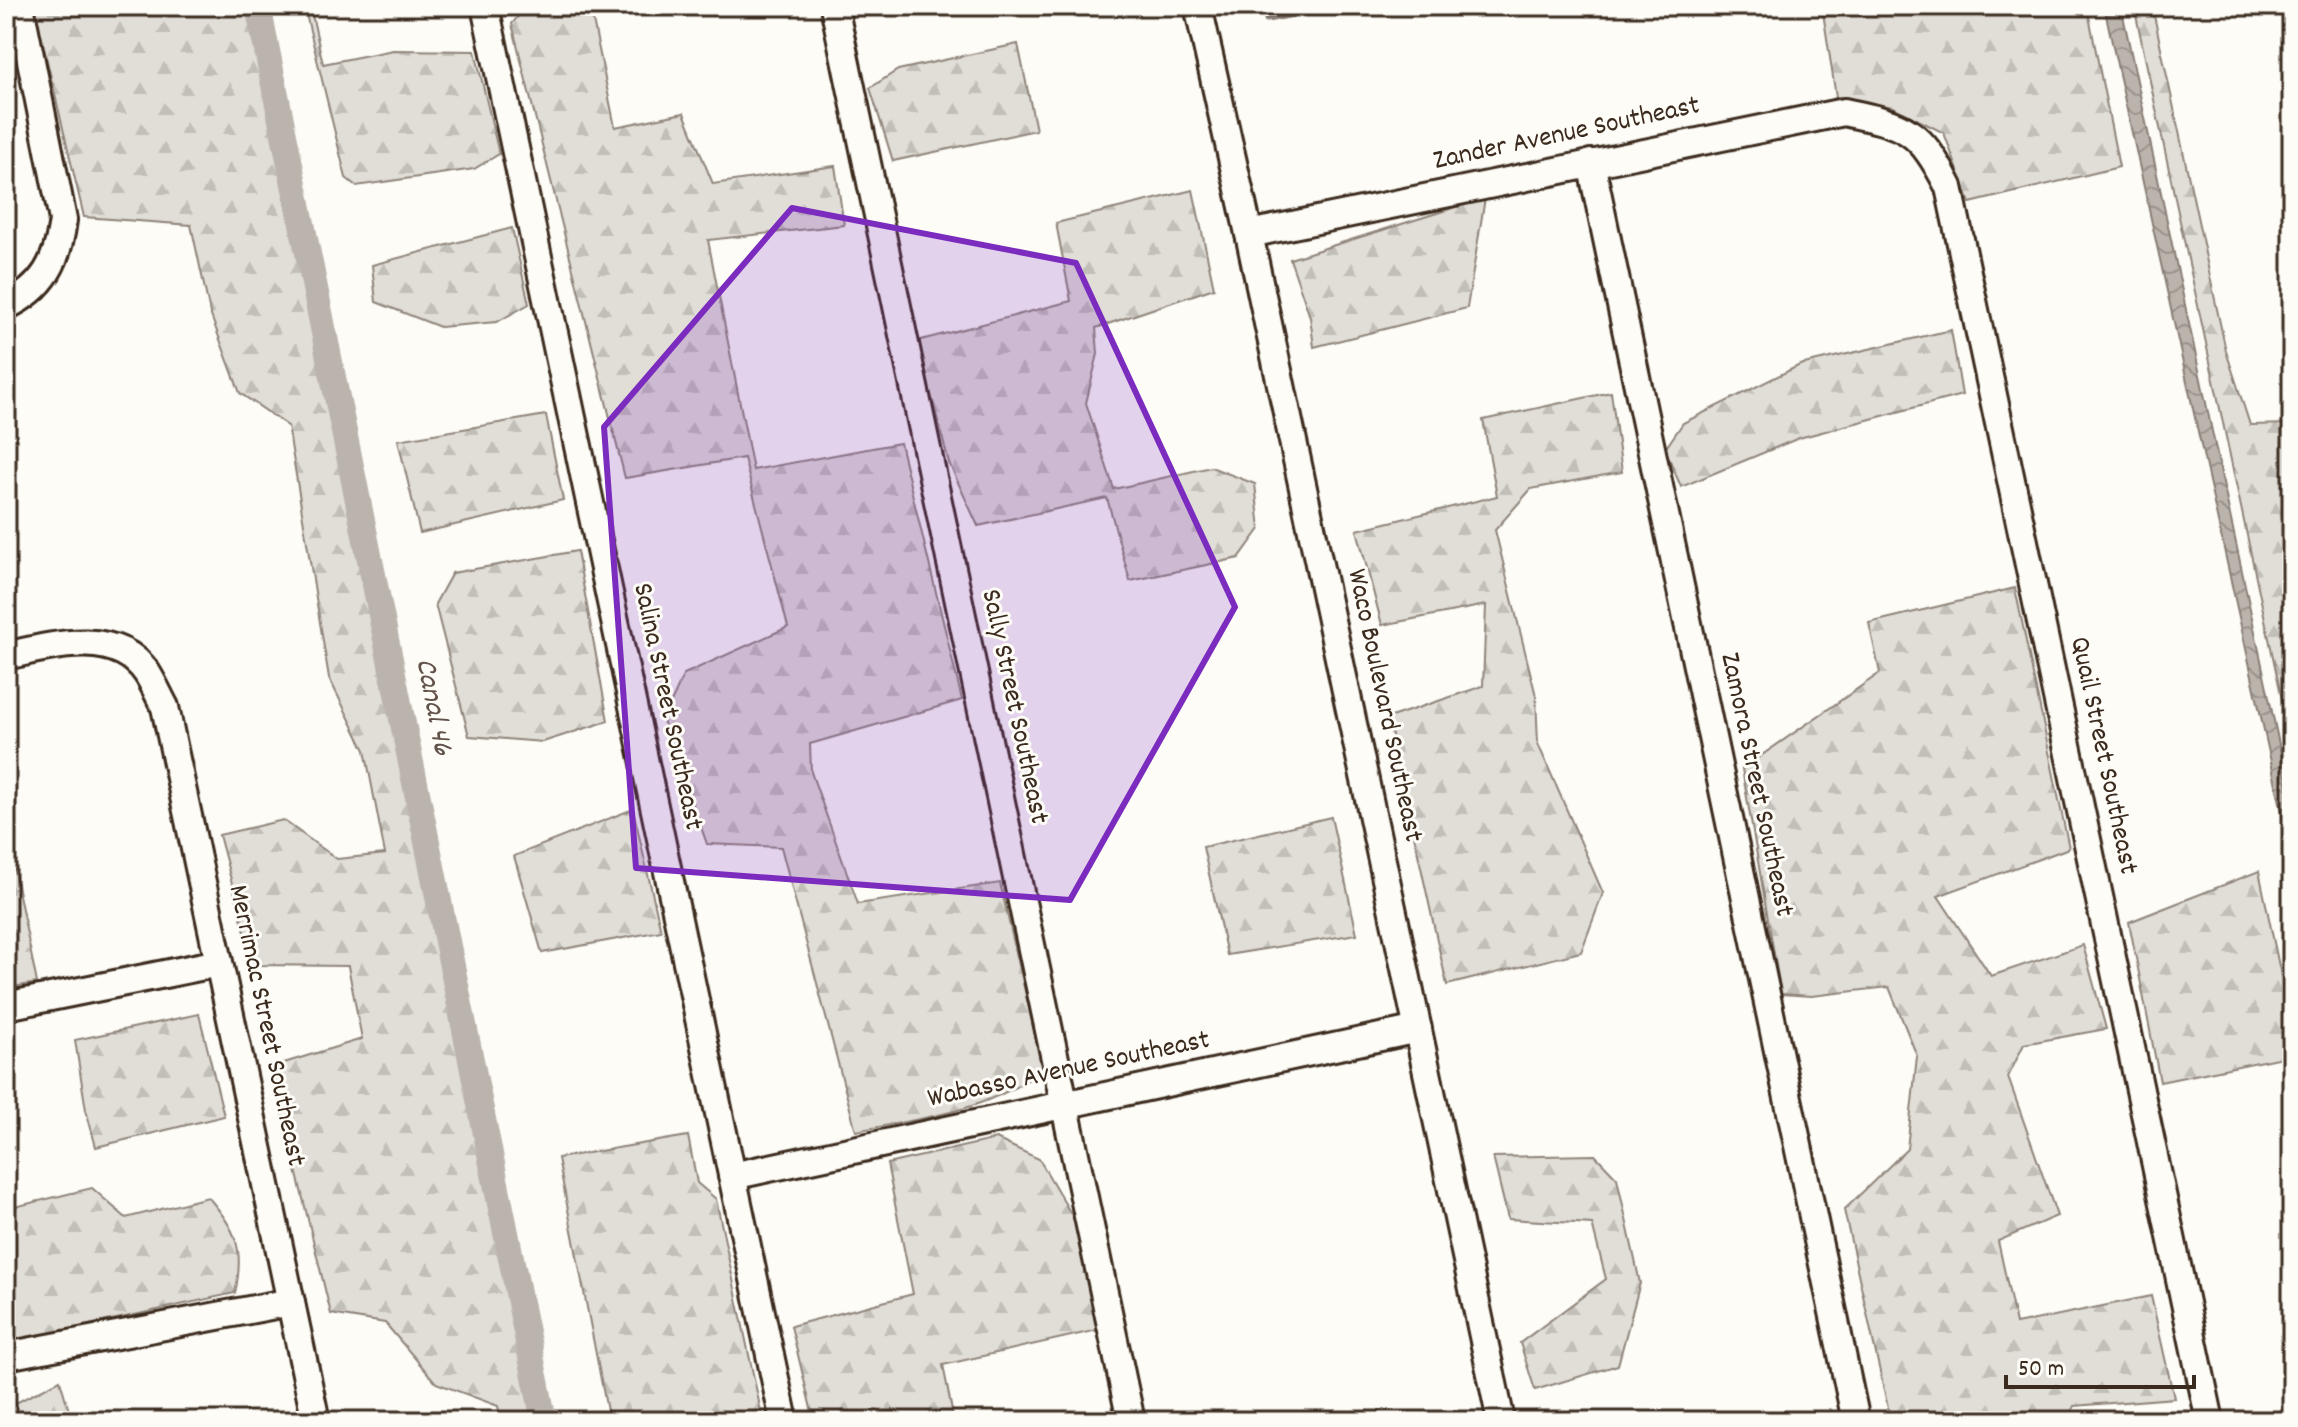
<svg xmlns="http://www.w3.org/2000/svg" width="2298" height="1427" viewBox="0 0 2298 1427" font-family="Dekko,sans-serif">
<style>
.forest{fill:url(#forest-firs);stroke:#8e847a;stroke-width:2}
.water{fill:url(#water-waves);stroke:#887d74;stroke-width:2}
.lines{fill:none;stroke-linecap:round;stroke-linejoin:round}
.stream{stroke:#887d74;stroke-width:7}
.canal{stroke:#bbb4ad;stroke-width:26}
.minor-casing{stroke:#3b2a1e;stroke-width:32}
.minor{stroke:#fdfcf7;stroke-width:26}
.marked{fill:#7b2cbf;fill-opacity:0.2;stroke:#7b2cbf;stroke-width:6;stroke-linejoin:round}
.labels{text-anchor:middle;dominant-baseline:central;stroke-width:6;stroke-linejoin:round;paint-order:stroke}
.street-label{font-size:28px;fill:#3b2a1e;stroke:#fdfcf7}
.water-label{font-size:30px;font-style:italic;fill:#615349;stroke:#fdfcf7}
</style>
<defs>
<pattern id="forest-firs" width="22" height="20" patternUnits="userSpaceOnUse" patternTransform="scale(2)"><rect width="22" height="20" fill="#e1ded7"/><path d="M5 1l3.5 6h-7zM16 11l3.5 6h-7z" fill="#c2bfb8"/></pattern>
<pattern id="water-waves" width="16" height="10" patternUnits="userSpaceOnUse" patternTransform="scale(2)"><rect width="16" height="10" fill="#bbb4ad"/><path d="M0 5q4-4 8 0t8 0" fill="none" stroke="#99938c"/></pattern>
</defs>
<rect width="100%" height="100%" fill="#fdfcf7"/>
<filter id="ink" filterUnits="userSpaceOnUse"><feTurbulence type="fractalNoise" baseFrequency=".0125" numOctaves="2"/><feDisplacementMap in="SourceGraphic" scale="16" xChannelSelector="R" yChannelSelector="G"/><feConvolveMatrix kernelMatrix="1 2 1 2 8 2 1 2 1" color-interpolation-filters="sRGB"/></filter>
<g filter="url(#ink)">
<g class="forest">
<path d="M34,6H249L534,1421H501L498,1406L436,1383L385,1323L331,1314L271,1067L362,1039L348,966L254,965L219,835L283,820L337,859L385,854L365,750L329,678L288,426L240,393L210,313L191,225L84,217Z"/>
<path d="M304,6H325L311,10L323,64L393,50L475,51L499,154L474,169L356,186L346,178Z"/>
<path d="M526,6H590L615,127L684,113L713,184L835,166L844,225L708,240L753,470L900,443L962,700L810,744L811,772L858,904L1000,883L1043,1069C988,1112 923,1118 856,1131L781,847L707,844L663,720L684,674L788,627L744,458L625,478L512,24Z"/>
<path d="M1822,6H2087L2119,167L1970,203L1944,133L1893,107L1836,97Z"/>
<path d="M2134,6H2152L2226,351L2250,425L2292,424V746Z"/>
<path d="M1018,44L1036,130L893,161L870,88L898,70Z"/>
<path d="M1193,190L1214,288L1096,328L1098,354L1086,403L1114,489L1211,467L1255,484L1260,529L1239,558L1130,581L1107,498L978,526L949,463L917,341L1071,301L1056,223Z"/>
<path d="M1485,198L1467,308L1314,347L1310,317L1290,259Z"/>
<path d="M512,228L529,304L497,322L440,327L376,302L372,265Z"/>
<path d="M1951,330L1962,395L1799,438L1681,487L1665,449L1683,423L1800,365Z"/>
<path d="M1611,392L1622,472L1531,489L1495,530L1536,696L1538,744L1603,893L1581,952L1447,985L1388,718L1483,686L1486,605L1382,625L1357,530L1497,496L1483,420Z"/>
<path d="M546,415L563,500L420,533L398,440Z"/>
<path d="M577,551L608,721L543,742L469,736L435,604L452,573Z"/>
<path d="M2015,588L2069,848L1938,896L1991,976L2083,945L2106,1029L2024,1044L2008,1077L2057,1216L1998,1241L2016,1324L2151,1296L2174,1398L2074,1406L2067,1421L1890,1417L1844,1210L1907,1149L1917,1056L1889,987L1811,996L1781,994L1742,769L1880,673L1869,623Z"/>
<path d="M633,809L661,931L542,953L514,856Z"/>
<path d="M1331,817L1357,934L1227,955L1203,847Z"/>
<path d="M6,831L37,983L6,988Z"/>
<path d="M2259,871L2292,1028V1055L2160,1082L2129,922Z"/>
<path d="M199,1014L224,1116L96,1147L86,1110L75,1040Z"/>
<path d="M688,1136L697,1183L716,1199L763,1421H609L558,1158Z"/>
<path d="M996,1139L1039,1159L1081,1231L1102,1329L943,1365L954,1421H814L791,1326L913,1294L887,1164Z"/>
<path d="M1595,1155L1617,1178L1640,1283L1618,1365L1535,1390L1520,1343L1606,1279L1592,1224L1508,1219L1493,1157Z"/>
<path d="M92,1188L126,1218L208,1197C236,1229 245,1249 235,1293L6,1343V1209Z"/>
<path d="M60,1380L72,1421H6V1408Z"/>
</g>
<path class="water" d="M2104,6H2121L2292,805V857Z"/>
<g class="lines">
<path class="stream" d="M1267,19L1336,6"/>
<path class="canal" d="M258,6L544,1421"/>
<g class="minor-casing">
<g id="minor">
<path d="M485,6L784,1421"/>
<path d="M834,6L1131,1421"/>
<path d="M1198,6L1249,234L1501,1421"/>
<path d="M1591,163L1856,1421"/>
<path d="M1249,234L1844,112C1906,125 1919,128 1949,187L2210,1421"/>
<path d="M6,306C44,288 58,261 63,220L20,6"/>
<path d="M6,656C50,646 116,627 147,673C154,684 159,696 165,707L316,1421"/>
<path d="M6,1006L219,963"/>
<path d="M732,1176L1418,1029"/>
<path d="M6,1356L291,1302"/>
</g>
</g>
<use href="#minor" class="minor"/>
</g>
</g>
<path class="marked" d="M792,208L1076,263L1235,607L1070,900L636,868L604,427Z"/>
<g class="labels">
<g class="street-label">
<text transform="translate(1567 135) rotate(-12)">Zander Avenue Southeast</text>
<text transform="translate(1383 706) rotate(78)">Waco Boulevard Southeast</text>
<text transform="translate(666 707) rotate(78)">Salina Street Southeast</text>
<text transform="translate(1013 707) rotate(78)">Sally Street Southeast</text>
<text transform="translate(2102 756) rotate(78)">Quail Street Southeast</text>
<text transform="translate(1755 785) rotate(78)">Zamora Street Southeast</text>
<text transform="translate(265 1026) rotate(78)">Merrimac Street Southeast</text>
<text transform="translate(1069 1071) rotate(-12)">Wabasso Avenue Southeast</text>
</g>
<g class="water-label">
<text transform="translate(432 707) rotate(79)">Canal 46</text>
</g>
</g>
<rect width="2298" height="1427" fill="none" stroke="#fdfcf7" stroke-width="32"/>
<rect x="16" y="16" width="2266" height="1395" fill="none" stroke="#3b2a1e" stroke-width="3" filter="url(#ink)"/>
<path d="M2006 1375v12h188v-12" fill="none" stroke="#3b2a1e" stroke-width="4"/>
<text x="2018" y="1375" font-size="24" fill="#3b2a1e" stroke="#fdfcf7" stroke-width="6" paint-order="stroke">50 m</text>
</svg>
